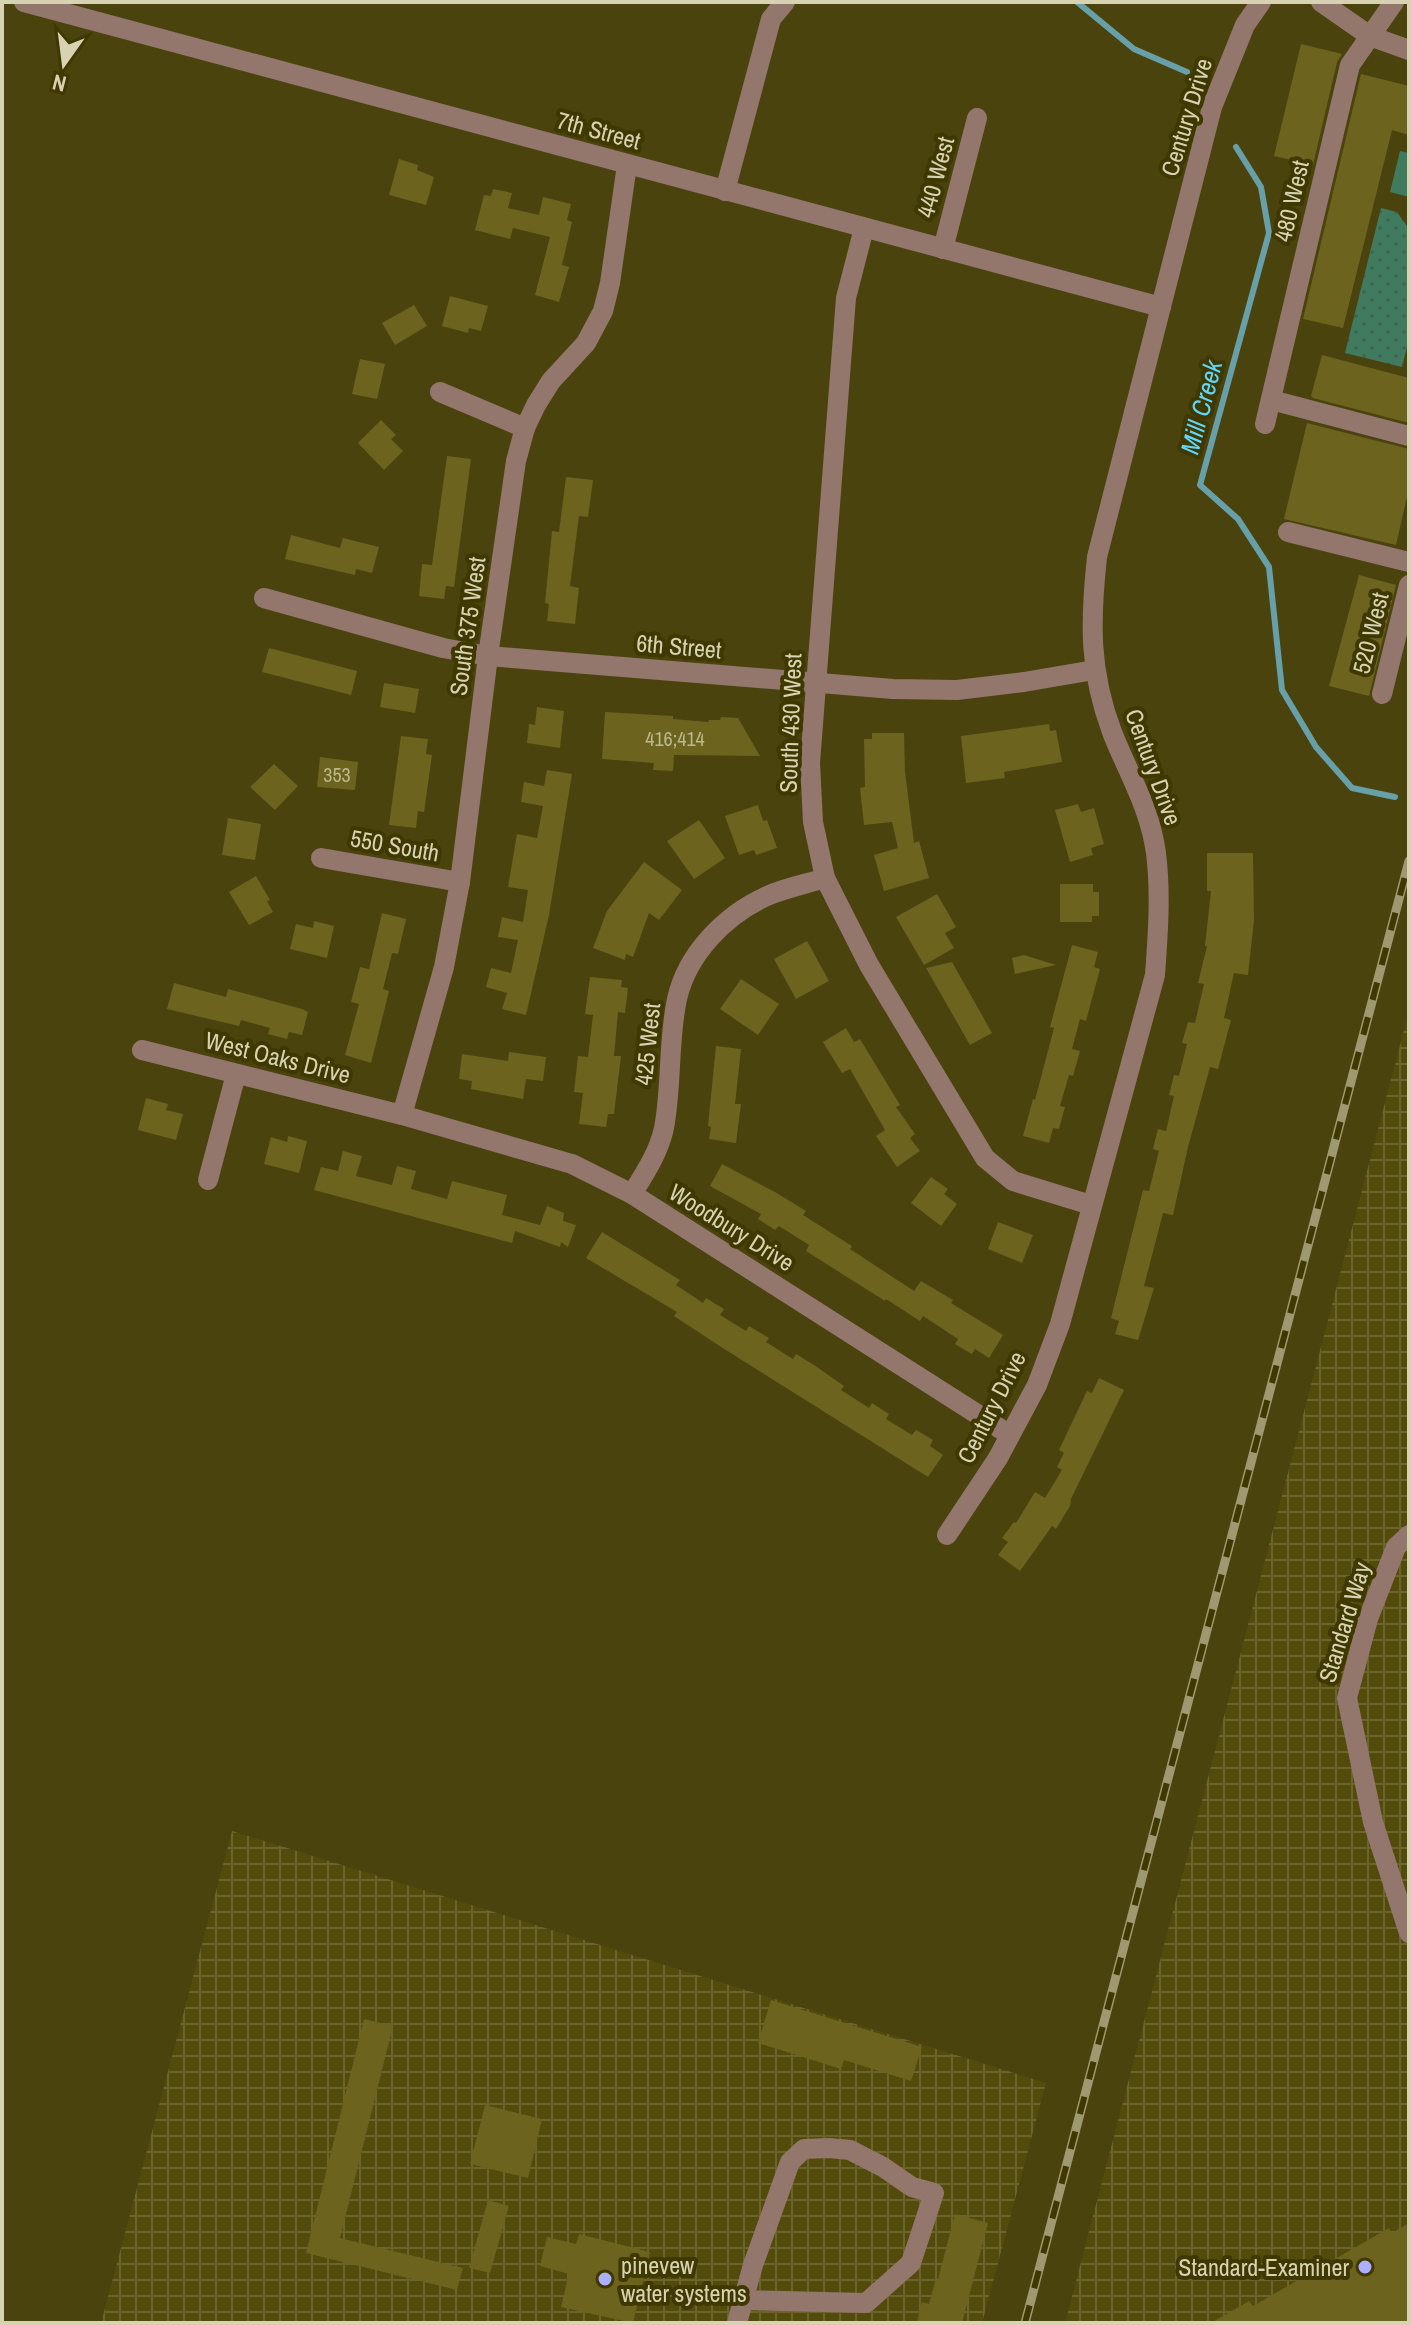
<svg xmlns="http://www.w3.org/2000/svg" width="1411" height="2325" viewBox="0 0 1411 2325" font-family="'Archivo Narrow',sans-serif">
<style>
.industrial{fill:url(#industrial-grid)}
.grass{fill:#407b5f}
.park{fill:url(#park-dots)}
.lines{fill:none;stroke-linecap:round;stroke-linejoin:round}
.stream{stroke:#67a0a8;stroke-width:6}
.building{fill:#6c631f}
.minor{stroke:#93776c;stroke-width:20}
.rail-casing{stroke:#9e9970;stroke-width:9}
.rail{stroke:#3f3800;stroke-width:6;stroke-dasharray:18;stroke-linecap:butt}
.poi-dot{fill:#acaffb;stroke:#3f3800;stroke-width:3}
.labels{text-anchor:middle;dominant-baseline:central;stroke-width:8;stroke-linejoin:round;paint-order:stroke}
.number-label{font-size:20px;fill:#bcb78d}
.street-label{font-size:24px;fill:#d7d3b2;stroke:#3f3800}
.poi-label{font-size:24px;fill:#d7d3b2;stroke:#3f3800;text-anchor:start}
.water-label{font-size:26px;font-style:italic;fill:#5fd6fb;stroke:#3f3800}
</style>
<defs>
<pattern id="industrial-grid" width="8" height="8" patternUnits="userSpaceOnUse" patternTransform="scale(2)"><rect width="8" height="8" fill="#534b0b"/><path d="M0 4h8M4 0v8" fill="none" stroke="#6b642c"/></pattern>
<pattern id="park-dots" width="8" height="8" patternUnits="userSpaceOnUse" patternTransform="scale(2)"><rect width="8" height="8" fill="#407b5f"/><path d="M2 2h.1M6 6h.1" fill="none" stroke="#40634e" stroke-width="1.8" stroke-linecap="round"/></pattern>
</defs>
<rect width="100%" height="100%" fill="#4a430d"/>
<g class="industrial">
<path d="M1409,1011V2323H1065Z"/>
<path d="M232,1831L1046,2083L982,2323H101Z"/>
</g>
<path class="grass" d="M1400,151L1409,153V197L1390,192Z"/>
<path class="park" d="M1381,208L1397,212L1409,229V339L1402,367L1345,353Z"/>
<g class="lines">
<g class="stream">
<path d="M1077,2L1134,49L1187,72"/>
<path d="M1236,147L1261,187L1269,233L1200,485L1238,519L1269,567L1282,690L1316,747L1352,788L1395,797"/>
</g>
</g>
<g class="building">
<path d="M1301,44L1342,54L1337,62L1313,165L1274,156Z"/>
<path d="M1361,74L1409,86V135L1392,130L1343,328L1303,319Z"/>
<path d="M399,159L418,165L417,170L434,177L426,205L389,195Z"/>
<path d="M493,189L512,193L508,208L539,215L543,197L571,204L567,220L572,222L562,265L569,267L559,302L535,295L550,237L513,228L510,239L475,230L484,195L491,196Z"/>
<path d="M450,296L488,306L481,331L469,328L468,333L442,326Z"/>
<path d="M414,305L427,326L395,345L382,323Z"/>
<path d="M1322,355L1409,378V423L1313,398L1311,396Z"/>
<path d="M360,359L385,364L377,399L352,394Z"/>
<path d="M381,420L396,435L391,439L403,451L384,470L358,443Z"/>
<path d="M1307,423L1409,449V488L1396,545L1284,519Z"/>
<path d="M447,456L471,459L454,587L446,586L444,599L419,596L422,564L432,565Z"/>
<path d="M566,477L593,480L588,517L579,516L570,586L579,588L575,624L547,621L549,604L545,603L552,531L559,532Z"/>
<path d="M291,535L340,548L343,538L379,547L372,573L356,569L355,575L285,559Z"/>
<path d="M1359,575L1396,585L1369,696L1329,686Z"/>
<path d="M269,648L357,671L351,695L262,672Z"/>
<path d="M384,683L419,689L415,713L380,707Z"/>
<path d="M537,707L564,711L560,748L527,743L529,724L535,725Z"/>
<path d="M605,712L673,716V719L708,722L709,720H720L721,717L738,718L760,756L674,755L673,771L653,770L654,763L602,759Z"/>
<path d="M1049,724L1050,731L1056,730L1062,762L1004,772L1005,778L966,783L961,736Z"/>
<path d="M872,733H904L905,772L914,843L919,841L929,878L884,891L874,855L898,848L892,822L864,825L860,788L865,787L864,739H872Z"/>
<path d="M401,736L428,739L426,754L432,755L424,812L418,811L416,828L389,825Z"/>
<path d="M320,757L358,762L355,790L317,787Z"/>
<path d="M274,764L298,786L275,810L250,787Z"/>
<path d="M547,770L572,774L549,915L526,1015L502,1009L507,993L486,987L491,968L511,973L518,940L498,937L502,917L523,922L528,890L508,887L517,834L537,838L543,806L521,802L524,782L544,786Z"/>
<path d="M1078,804L1081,812L1094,808L1104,844L1091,848L1093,855L1070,862L1055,810Z"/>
<path d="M758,805L763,821L767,820L777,848L756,855L754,850L739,855L725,816Z"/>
<path d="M228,818L261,824L255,860L222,855Z"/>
<path d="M699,820L725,858L694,879L667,841Z"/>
<path d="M1207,853H1253L1254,920L1248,975L1234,973L1224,1018L1231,1020L1218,1069L1210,1067L1188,1147L1173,1215L1163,1213L1144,1286L1154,1288L1138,1340L1115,1334L1119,1321L1111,1318L1143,1190L1149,1191L1159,1151L1153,1149L1158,1129L1166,1131L1174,1096L1169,1095L1174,1075L1179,1076L1187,1044L1182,1043L1188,1022L1195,1023L1204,984L1198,983L1207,946H1205L1211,891H1207Z"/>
<path d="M644,862L682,890L659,920L649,913L633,957L626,954L625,960L593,948L607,911Z"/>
<path d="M256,876L270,900L267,901L273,912L249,925L229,892Z"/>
<path d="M1060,884H1093V892H1099V916H1092V922H1060Z"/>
<path d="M937,894L956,927L945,933L954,948L924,965L896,917Z"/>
<path d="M382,913L406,919L398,954L392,953L383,989L389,991L371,1063L345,1055L359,1004L351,1002L360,967L369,969Z"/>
<path d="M314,921L334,926L327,958L290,949L296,924L313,928Z"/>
<path d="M807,941L829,981L796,999L774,959Z"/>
<path d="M1072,945L1098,952L1094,967L1100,969L1086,1021L1080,1019L1072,1049L1080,1051L1073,1076L1069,1075L1060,1106L1065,1107L1059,1129L1053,1128L1049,1143L1023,1136L1033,1099L1035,1100L1054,1028L1050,1027Z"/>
<path d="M1024,955L1056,965L1015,974L1012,958Z"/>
<path d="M952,962L992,1033L970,1045L926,968Z"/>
<path d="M590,977L622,980L621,987L628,988L625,1013L618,1012L614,1056H621L614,1114H608L606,1127L579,1124L583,1093L574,1092L578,1056L588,1057L593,1015L585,1014Z"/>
<path d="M741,979L779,1004L758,1035L720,1009Z"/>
<path d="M174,983L226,997L228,989L302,1009L308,1012L302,1035L289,1032L287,1039L268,1034L270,1028L241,1020L239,1026L167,1009Z"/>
<path d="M846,1028L854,1042L860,1039L900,1105L896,1107L915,1134L910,1138L920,1151L897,1167L876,1136L885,1130L850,1069L842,1073L823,1042Z"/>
<path d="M716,1046L741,1049L735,1104H741L736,1143L709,1139L711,1127L708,1126Z"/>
<path d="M509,1052L546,1057L543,1081L526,1079L523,1099L471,1089L472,1081L459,1079L462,1054L508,1061Z"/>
<path d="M146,1098L168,1104L166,1110L183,1114L176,1140L138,1130Z"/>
<path d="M288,1136L307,1141L299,1173L264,1164L271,1137L287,1142Z"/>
<path d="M343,1151L362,1156L356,1176L392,1185L397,1166L416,1171L411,1189L447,1199L452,1181L507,1195L502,1215L540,1225L547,1206L564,1213L563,1221L576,1225L568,1247L561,1242L560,1247L515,1231L512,1243L314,1190L321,1167L338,1171Z"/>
<path d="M722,1164L775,1192L806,1211L803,1215L852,1246L850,1249L914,1291L921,1281L953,1300L951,1303L1003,1335L989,1358L975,1349L972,1354L955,1344L958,1339L923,1316L920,1321L886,1299L885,1301L806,1251L809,1245L779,1226L775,1230L758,1219L761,1214L710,1186Z"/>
<path d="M931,1177L948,1189L944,1194L957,1204L941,1226L911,1203Z"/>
<path d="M998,1222L1033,1235L1022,1263L988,1249Z"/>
<path d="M602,1232L680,1280L676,1285L703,1303L706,1298L724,1309L720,1315L746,1331L749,1326L769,1338L766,1342L793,1359L796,1354L814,1365L844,1386L841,1390L869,1408L872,1403L889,1414L886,1419L912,1435L916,1430L933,1440L930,1446L943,1455L928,1477L718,1345L674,1316L677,1312L586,1258Z"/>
<path d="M1099,1378L1124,1390L1071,1499L1070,1506L1056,1529L1052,1526L1020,1571L998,1555L1008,1542L1002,1538L1014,1522L1016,1523L1035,1492L1045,1498L1062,1470L1057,1467L1064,1453L1059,1450L1087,1391L1092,1393Z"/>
<path d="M771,2000L922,2047L911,2081L844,2060L841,2069L758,2043Z"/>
<path d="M364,2019L393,2026L340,2238L463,2268L457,2290L306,2253Z"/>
<path d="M485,2105L542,2119L528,2178L470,2164Z"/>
<path d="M488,2200L509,2206L490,2273L469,2268Z"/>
<path d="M955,2214L988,2223L962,2323H917L922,2302L929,2304L935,2282L937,2283Z"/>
<path d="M1409,2223V2323H1211L1249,2301L1253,2306L1389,2228L1392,2233Z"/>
<path d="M579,2234L650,2252L633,2323L561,2307L569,2274L540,2266L547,2237L576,2244Z"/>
</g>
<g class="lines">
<g class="minor">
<path d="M24,2L1161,307"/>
<path d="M1321,2L1370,36L1409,50"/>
<path d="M725,191L771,19L785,2"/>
<path d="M864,228L846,298L810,763L813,822L825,878L869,965L985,1158L1013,1181L1091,1205"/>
<path d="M943,249L977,118"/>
<path d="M440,392L525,428"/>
<path d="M1271,400L1409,436"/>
<path d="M1265,424L1350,65L1394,2"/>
<path d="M1288,532L1409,562"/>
<path d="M264,598L443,648L488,656L893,689L957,690L1024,682L1094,670"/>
<path d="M1382,694L1409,585"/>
<path d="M321,858L460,882"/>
<path d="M142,1050L402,1115L572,1164L632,1194L1010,1435"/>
<path d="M402,1115L444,967L460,882L488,656L516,461L525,428L536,405L551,381L586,343L603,311L610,283L627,165"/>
<path d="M208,1180L236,1074"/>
<path d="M632,1194C645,1173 659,1152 664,1128C672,1086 668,1041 677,999C687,954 725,915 767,896C785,888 806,884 825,878"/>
<path d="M947,1535L998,1458L1037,1385L1060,1324L1155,975C1158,934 1161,893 1156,853C1150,808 1128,773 1112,732C1089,671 1090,622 1097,557L1212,107L1245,25L1261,2"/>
<path d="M1409,1535L1396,1547L1368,1619L1347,1698L1373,1822L1409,1933"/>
<path d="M737,2323L753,2265L790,2162L804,2149L829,2148L850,2150L883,2167L912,2187L934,2193L911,2263L866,2303L743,2300"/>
</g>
<g class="rail-casing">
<path id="rail" d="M1025,2323L1409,861"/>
</g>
<use href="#rail" class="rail"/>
</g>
<g class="poi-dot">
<circle cx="1365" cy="2267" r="8"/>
<circle cx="605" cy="2279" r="8"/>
</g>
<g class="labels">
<g class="number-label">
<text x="675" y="738">416;414</text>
<text x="337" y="774">353</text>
</g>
<g class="street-label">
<text transform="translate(1186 117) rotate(-73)">Century Drive</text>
<text transform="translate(599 130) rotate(15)">7th Street</text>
<text transform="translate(935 177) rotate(-75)">440 West</text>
<text transform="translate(1291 201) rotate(-77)">480 West</text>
<text transform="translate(467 626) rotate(-82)">South 375 West</text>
<text transform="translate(1370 633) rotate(-76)">520 West</text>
<text transform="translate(679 646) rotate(5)">6th Street</text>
<text transform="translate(790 723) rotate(-88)">South 430 West</text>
<text transform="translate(1154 767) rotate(70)">Century Drive</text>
<text transform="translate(395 845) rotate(10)">550 South</text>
<text transform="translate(647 1044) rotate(-84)">425 West</text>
<text transform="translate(278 1057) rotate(14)">West Oaks Drive</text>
<text transform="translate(732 1227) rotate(32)">Woodbury Drive</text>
<text transform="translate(991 1407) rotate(-63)">Century Drive</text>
<text transform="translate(1344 1622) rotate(-73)">Standard Way</text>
</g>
<g class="poi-label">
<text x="621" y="2265">pinevew<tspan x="621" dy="28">water systems</tspan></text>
<text x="1349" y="2267" text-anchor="end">Standard-Examiner</text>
</g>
<g class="water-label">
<text transform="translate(1201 407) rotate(-75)">Mill Creek</text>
</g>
</g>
<rect width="1411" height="2325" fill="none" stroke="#d7d3b2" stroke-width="8"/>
<g transform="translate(64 64) rotate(194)" stroke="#3f3800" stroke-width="6" paint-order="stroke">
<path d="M0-6L14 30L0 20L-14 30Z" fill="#d7d3b2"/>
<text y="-12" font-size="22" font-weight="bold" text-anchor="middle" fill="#d7d3b2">N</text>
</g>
</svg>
